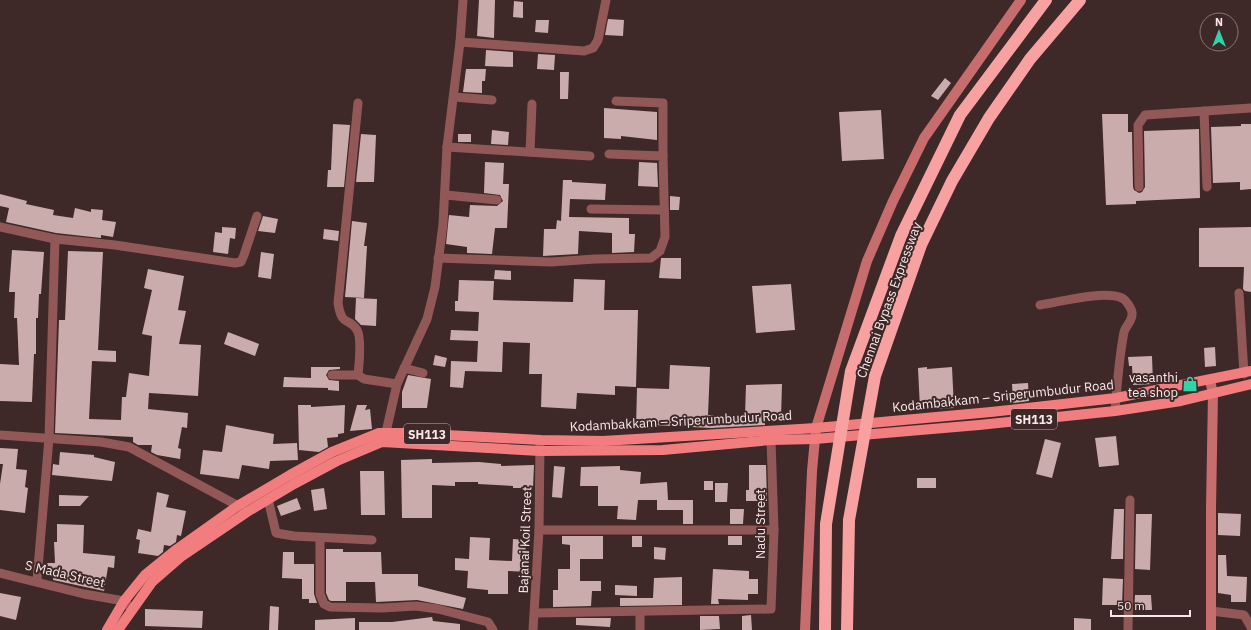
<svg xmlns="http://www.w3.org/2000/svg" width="1251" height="630" viewBox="0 0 1251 630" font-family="'IBM Plex Sans',sans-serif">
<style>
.building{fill:#caacac}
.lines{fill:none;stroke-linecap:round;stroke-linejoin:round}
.street{stroke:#925858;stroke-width:9}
.secondary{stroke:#c86d6e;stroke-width:10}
.primary{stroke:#f27d7f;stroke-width:10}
.highway{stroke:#f7a2a1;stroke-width:12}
.labels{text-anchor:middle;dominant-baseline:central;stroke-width:4;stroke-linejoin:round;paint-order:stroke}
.shield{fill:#3f2828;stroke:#c0afae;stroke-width:1}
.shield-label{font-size:12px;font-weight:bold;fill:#f8e9e8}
.street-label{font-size:13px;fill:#f8e9e8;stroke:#3f2828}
.poi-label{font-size:13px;fill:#f8e9e8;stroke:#3f2828;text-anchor:end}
</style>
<rect width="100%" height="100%" fill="#3f2828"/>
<g class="building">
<path d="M479,0H495L494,38L477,36Z"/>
<path d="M514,1L523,2V18L513,17Z"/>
<path d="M608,19L624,20L623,36L605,35Z"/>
<path d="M536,20H549L548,33L535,32Z"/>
<path d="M486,50L513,52V67L485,66Z"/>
<path d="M538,54L555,55L554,70L537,69Z"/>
<path d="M466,69H486L485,81H482V93L463,92Z"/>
<path d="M560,72H569L568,99H560Z"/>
<path d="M945,78L951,83L938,100L931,96Z"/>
<path d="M604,108L657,112V140L621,136V139L604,138Z"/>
<path d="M881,110L884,159L842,161L839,112Z"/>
<path d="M1102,114H1128V132H1132L1133,187L1134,190L1139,193L1142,192L1145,187L1144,131L1199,129L1200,198L1136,201V204L1106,205Z"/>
<path d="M333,124L350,125L344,187H327L328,170H331Z"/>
<path d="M1241,124H1251V189L1240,190V182L1213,183L1211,127L1241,126Z"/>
<path d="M492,130L509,132L508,145L491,144Z"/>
<path d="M361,134L376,135L374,182H356Z"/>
<rect x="458" y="134" width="13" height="8"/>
<path d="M485,162L504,163L503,184H509L507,228H495L492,254L467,253V247L446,244L449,215L469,217L470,205L497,206L503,201L500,195L484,193Z"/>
<path d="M639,162L657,163L658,187L638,186Z"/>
<path d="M563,180H572V182L606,184L605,200L570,199L569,217L629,218V234H635L634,252L612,253V233L579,231L578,254L543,256L544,229H556L557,220L561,221Z"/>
<path d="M0,194L27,201L26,204L54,210L53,215L73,218L75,208L91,212V209L103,210L102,220L116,222L113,237L101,235V238L56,233L6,222L9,208L0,206Z"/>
<path d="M670,196L680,197L679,210H670Z"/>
<path d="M263,216L278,219L275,233L258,231Z"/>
<path d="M352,221L367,223L364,246H367L364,298L345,297Z"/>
<path d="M222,227L236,228L235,239L230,238L228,254L213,252L215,232L222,233Z"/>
<path d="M1251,227V292L1245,291L1243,289L1244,267H1199V228Z"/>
<path d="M324,229L339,231L338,241L323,239Z"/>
<path d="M12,250L44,252L41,294H39L38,318H36V354H34L32,402L0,401V364L19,365L17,318H14L15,292H9Z"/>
<path d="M68,251L103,252L98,350L116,351V362L92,361L89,419L121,420L122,397H126L129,373L149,376L152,336L142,334L152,290L144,288L148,269L184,276L178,310L186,311L179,344L201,345L198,396L149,393L148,409L188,413L187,428L182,427L178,448L181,449L180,459L157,455L151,452L152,445H138L133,442V437L55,433L59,320H65Z"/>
<path d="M261,252L274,254L271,279L258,277Z"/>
<path d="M661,258H681V279L659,278Z"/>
<path d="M495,270L511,271V280L494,279Z"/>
<path d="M574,279L605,280L604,310H638L636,387L615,386V395L577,393L576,409L541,407L542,374H529L530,343L503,342L502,372L465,371L463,388L450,387L451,361L477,362L478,341L450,340L451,330L478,331L479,312L455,311V301H458L459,280L494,281L493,300L573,302Z"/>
<path d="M791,284L795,330L756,333L752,286Z"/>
<path d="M356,298L377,299L376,326L361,325L355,319Z"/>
<path d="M228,332L259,344L255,356L224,344Z"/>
<path d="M1215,347L1216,366L1205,367L1204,348Z"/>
<path d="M435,355L447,358L445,367L433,365Z"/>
<path d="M1152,356L1153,384L1133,385L1132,366H1129L1128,357Z"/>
<path d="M670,365L710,367L708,415H745L746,385L782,384L781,419L765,418V425L711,428L653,425V429L636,428L637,388L669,389Z"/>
<path d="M311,367H340V369L329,370L326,375L329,380L339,381V391L328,390V388L283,387L284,377L311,378Z"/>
<path d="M927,367V369L952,367L954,408L920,409L918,368Z"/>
<path d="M408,375L431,379L427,408H402V392Z"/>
<path d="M1028,383L1029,401L1013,403L1012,384Z"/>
<path d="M298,405H311V407L345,405L344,433L338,434V437L327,438L328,447L319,452L299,450Z"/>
<path d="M357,405H367L365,410L370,409L372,429L350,431Z"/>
<path d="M226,425L274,434L273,444L297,443L298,460L270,461L269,469L242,465L239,479L200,474L203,450L222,452Z"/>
<path d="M1116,436L1119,465L1099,467L1095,438Z"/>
<path d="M1045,439L1061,443L1052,478L1036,474Z"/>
<path d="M0,448L18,449L16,469L27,470L25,487L28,488L25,513L0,510V484L3,464H0Z"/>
<path d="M60,452L94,455V457L115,462L112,481L52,475L53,464L59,465Z"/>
<path d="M432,459V463L479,462L501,464V466L534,465L533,488H513V486L478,484V482H455V486L432,485V518H402L401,460Z"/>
<path d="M749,465H766L767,501H746V490H749Z"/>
<path d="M554,466L565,467L562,498L552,497Z"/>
<path d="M620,466V470L641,472L640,484L667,482L668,500H693V524H683V510H657V500H638L636,520L617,519L618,506H598V486H580L581,467Z"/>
<path d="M360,471H384L385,515H361Z"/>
<rect x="917" y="478" width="19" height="10"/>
<rect x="704" y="481" width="9" height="9"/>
<path d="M715,483H728L727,502H715Z"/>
<path d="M324,488L327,509L314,511L311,490Z"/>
<path d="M157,492L169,495L166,507L186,511L181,536L177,535L176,542L170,546L164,545L163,552L158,556L138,553L140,540L136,539L138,529L151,532Z"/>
<path d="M59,495L89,496L80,506H59Z"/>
<path d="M297,498L301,509L281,516L277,506Z"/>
<path d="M730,509H744L743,524H730Z"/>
<path d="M1114,509H1124L1123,559H1111Z"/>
<path d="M1218,513L1241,514L1240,536L1218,535Z"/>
<path d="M1136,514H1152L1150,570L1135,569Z"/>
<path d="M57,524L84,525L83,553L115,556L114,568L108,567L104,591L53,580L54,574H46V563H55L54,542H57Z"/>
<path d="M562,536H603V559H580V581H601V591H592L591,606L553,607V590H558V569H570V545L562,544Z"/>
<rect x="632" y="536" width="10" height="11"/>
<rect x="728" y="536" width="14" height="9"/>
<path d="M470,537L490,538L489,560L512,561L513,539L526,540L525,562H530L529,572L508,571V594H488V590L467,588L468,571L455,570V558L469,559Z"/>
<path d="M654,547L666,548L665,560L654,559Z"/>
<path d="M326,549H343V552H381L382,574H418V586L466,598L463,609L417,600L376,602L375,582H346V601H331L329,600L326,593Z"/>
<path d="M283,552H294V564H314V594L317,603H309V599H302V579L282,578Z"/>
<path d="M1218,555H1226L1227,576L1247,577L1246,602H1231V595L1218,593Z"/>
<path d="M713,569L749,571V579H758V594H748V600L718,599L719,604H711Z"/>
<path d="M682,577V605L620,606V598H653L654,578Z"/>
<path d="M1103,578L1123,579L1122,605H1102Z"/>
<path d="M615,585L637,586V596L615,595Z"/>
<path d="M0,593L21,597L16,620L0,616Z"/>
<path d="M1135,595H1151L1152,610H1134Z"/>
<path d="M270,606L279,607L278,630H269Z"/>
<path d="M145,609L203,611L202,628L145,626Z"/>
<path d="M751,615L752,630H742V616Z"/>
<path d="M700,616H719L720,629L700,630Z"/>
<path d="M432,617L433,621L460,624V630H359V622H392Z"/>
<path d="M355,618V630H315V620Z"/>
<path d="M576,618H611L610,627L576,625Z"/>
<path d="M1074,618L1091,619V630H1074Z"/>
</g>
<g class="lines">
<g class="street">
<path d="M460,42L584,51L593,48L598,40L606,0"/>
<path d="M454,97L492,100"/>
<path d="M616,101L663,103V156"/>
<path d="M358,103L338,303C342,328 348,316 357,330C362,338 359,365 358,375L364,379L397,384"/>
<path d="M1204,111L1207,187"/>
<path d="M447,147L590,156"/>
<path d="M530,152L532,104"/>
<path d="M1139,187L1138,125L1145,115L1251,108"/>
<path d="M446,195L497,200"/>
<path d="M591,209L664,210"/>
<path d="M0,227L55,239L49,438L37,580"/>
<path d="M55,239L115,245L235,263L241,262L244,255L257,216"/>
<path d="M438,258L551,262L595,259L651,258L660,251L665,237L663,156L609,154"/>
<path d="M1239,293L1244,374"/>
<path d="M1040,305C1061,302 1103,290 1122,298C1126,300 1132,309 1132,313C1133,321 1126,325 1124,332C1119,358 1117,385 1115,411"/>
<path d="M404,368L423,373"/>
<path d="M332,375H358"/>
<path d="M386,432L397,384L427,319L435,287L443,224L447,147L460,42L463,0"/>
<path d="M0,435L101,442L129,447L244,509"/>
<path d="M268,499L276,533L294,536L372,540"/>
<path d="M539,530H774"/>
<path d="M320,538V594L324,604L330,607L382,608L416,606L438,609L488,622L493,630"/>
<path d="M0,573L84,594L124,601L132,609"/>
<path d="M1211,611L1244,615L1251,627"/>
<path d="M640,612V630"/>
<path d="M535,613L771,609L774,530L771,440"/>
<path d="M533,630L539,530L540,444"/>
<path d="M1128,630L1130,500"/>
</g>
<g class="secondary">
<path d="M1210,381L1213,393L1211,508V630"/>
<path d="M805,630L812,471L816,428L867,261L893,201L924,138L1021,0"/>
</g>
<g class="primary">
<path d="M107,630L124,601L145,575L177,549L239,505L290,475L332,452L379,433H407L541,440L603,441L816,428L991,412L1116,398L1251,371"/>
<path d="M118,630L152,582L182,556L247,512L294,484L337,461L382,442L540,451L663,450L771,440L815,439L979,425L1115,411L1181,401L1251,384"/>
</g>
<g class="highway">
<path d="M825,630L826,524L851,371L901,236L960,115L1046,0"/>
<path d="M847,630L849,520L875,376L921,245L952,181L989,118L1030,59L1080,0"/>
</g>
</g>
<defs>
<g id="shop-bare" transform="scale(1.2)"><path d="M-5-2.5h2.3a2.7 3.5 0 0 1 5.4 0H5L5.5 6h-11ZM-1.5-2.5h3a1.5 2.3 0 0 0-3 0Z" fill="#31d4a9" stroke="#3f2828" stroke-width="2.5" paint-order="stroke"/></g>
</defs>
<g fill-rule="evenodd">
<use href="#shop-bare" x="1190" y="384"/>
</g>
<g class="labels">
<g class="shield">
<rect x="1011" y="409" width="46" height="20" rx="3"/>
<rect x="404" y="424" width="46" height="20" rx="3"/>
</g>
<g class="shield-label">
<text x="1034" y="419">SH113</text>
<text x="427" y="434">SH113</text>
</g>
<g class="street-label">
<text transform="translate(889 300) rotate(-70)">Chennai Bypass Expressway</text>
<text transform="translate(1003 396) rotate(-6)">Kodambakkam – Sriperumbudur Road</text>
<text transform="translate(681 421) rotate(-3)">Kodambakkam – Sriperumbudur Road</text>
<text transform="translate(760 524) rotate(-90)">Nadu Street</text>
<text transform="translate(525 540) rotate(-88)">Bajanai Koil Street</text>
<text transform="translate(65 574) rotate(13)">S Mada Street</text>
</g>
<g class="poi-label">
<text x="1178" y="377">vasanthi<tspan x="1178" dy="15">tea shop</tspan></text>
</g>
</g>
<g transform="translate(1219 32)"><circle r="19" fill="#3f2828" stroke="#897575"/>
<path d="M0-3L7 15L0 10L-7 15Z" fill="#31d4a9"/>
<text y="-6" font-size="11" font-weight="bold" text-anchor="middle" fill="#f8e9e8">N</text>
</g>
<path d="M1111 610v6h79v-6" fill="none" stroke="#f8e9e8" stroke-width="2"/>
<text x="1117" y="610" font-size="12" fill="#f8e9e8" stroke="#3f2828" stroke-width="3" paint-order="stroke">50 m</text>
</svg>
